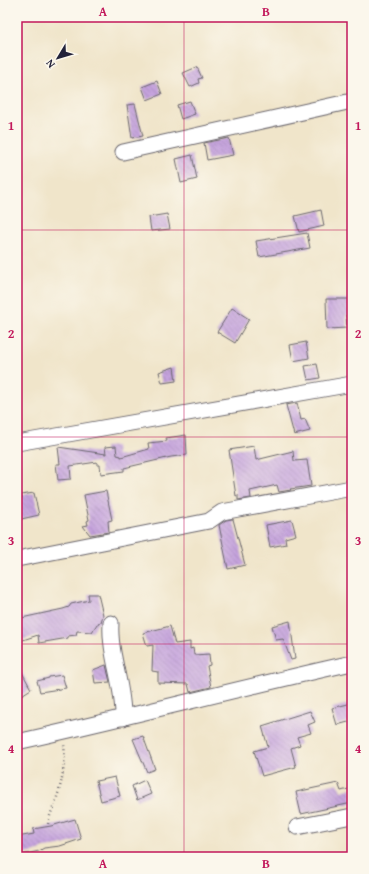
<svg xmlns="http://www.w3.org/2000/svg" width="369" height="874" viewBox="0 0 369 874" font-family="'Gentium Book Plus',serif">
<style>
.building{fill:url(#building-back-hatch)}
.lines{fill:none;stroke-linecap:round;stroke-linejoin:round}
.minor-casing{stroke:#6a666d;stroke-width:17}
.path{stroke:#6a666d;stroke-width:2.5;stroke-dasharray:1 3;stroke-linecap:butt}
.minor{stroke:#fff;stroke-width:15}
.grid{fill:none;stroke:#c2185b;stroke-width:1;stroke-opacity:0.55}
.neatline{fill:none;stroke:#c2185b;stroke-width:1.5}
.grid-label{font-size:13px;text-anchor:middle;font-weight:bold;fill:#c2185b}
</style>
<defs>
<pattern id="building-back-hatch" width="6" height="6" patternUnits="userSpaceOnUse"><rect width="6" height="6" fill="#c5a3dd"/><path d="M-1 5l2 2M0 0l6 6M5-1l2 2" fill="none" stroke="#a084b4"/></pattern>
</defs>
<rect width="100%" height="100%" fill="#fbf7ec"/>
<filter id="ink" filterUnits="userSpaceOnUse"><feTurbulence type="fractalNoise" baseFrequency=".025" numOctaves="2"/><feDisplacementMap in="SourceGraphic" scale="8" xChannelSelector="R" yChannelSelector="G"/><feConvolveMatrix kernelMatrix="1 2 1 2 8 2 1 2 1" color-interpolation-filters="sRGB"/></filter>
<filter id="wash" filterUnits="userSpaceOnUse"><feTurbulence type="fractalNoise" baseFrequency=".012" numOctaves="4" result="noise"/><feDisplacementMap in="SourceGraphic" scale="16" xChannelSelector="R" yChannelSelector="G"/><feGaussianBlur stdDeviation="0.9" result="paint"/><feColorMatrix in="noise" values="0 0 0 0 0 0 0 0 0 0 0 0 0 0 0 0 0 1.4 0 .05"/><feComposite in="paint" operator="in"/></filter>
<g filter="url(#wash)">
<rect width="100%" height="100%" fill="#f0e5ca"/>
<g id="blocks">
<g class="building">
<path d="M197,67L202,78L198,79L199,83L190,87L183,73Z"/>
<path d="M157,81L162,94L147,100L142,87Z"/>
<path d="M190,101L195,114L181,119L177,105Z"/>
<path d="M135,104L143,136L132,138L127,105Z"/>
<path d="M229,138L233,155L207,160L204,143Z"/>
<path d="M192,155L197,179L181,183L176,159Z"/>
<path d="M321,210L324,226L299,232L295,216Z"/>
<path d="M167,214L170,229L151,231L149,217Z"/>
<path d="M307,233L310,248L259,257L256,241Z"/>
<path d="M326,299H351V315H346L347,328L327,329Z"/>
<path d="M232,308L249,319L235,343L217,332Z"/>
<path d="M306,342L309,358L293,361L290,345Z"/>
<path d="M317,364L320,378L308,380L305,366Z"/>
<path d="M174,367L176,381L162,383L159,372Z"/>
<path d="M297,403L301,420L305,419L310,431L294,435L286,405Z"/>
<path d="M186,435L187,455L171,457L124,468V471L101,474L100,465H97V462L70,466L71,479L58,480L56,464H60L58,447L106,454L105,447L116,446L117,455L121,456V457L149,449L148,443L167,441L166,438Z"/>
<path d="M254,446L256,460L293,451L294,461L307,460L311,486L290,489L291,490L279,492L277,485L250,491L251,498L238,500V495L236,496L229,450Z"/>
<path d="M106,491L112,520L108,521L109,532L90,535L83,526L88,525L87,521L89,520L84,495Z"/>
<path d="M34,493L39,515L17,520V498H22L21,495Z"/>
<path d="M232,519H233L245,565L228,569L219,525L226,520Z"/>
<path d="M292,520L296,535L285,538L286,544L270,547L266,525Z"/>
<path d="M88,594H98L103,615L101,622L97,624L92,632L77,631L76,635L68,636V638L39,643L38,635L17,642V619L63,609L69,607L71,604L89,600Z"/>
<path d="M290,621L295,659L291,660L283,639L276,640L272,626Z"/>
<path d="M170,626L175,644L190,642V649L193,648L194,655L209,654L210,665L207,666L211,687L190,692L188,684L158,683V672L152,671L153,645L147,646L143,633Z"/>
<path d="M17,663L31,689L17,698Z"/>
<path d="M106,665L110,682L95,683L93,670Z"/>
<path d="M62,675L66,688L40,692L37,681L49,678V677Z"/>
<path d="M352,703V721L337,725L332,708Z"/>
<path d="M310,711L315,722L308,725L311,733L297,737L300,745L291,748L296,767L262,776L254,751L268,747L262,726Z"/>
<path d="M143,736L155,769L147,772L133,739Z"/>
<path d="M115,777L120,796L101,801L96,781Z"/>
<path d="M145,780L151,794L137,800L132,786Z"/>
<path d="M338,783L341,791L352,788V803L301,814L296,792Z"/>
<path d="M75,819L81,839L60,846L44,848L39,851L17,856V837L34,834L33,829L51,826Z"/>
</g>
</g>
</g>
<g filter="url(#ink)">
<use href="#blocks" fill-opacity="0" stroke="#6a666d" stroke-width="1"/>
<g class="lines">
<g class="minor-casing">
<g id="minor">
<path d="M123,152L352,101"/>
<path d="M17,443L352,384"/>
<path d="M17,559L209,521L222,512L352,488"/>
<path d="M111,623C109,655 124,686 123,718"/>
<path d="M17,742C129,717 240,688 352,663"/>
<path d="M297,827L352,816"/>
</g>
</g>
<path class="path" d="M48,824C50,813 54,807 57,797C62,782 66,761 64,744"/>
<use href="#minor" class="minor"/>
</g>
</g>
<path class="grid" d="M184,17V857M17,230H352M17,437H352M17,644H352"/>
<rect width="369" height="874" fill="none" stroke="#fbf7ec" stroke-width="44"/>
<g transform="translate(58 58) rotate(232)" stroke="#fbf7ec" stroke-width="3" paint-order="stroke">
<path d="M0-3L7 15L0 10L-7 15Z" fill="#22223b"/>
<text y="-6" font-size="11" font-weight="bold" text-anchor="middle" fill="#22223b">N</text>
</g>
<rect x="22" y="22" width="325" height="830" class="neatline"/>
<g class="grid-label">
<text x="103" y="16">A</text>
<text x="266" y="16">B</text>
<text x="11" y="130">1</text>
<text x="358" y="130">1</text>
<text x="11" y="338">2</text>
<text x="358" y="338">2</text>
<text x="11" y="545">3</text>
<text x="358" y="545">3</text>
<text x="11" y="753">4</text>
<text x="358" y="753">4</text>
<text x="103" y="868">A</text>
<text x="266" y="868">B</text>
</g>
</svg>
